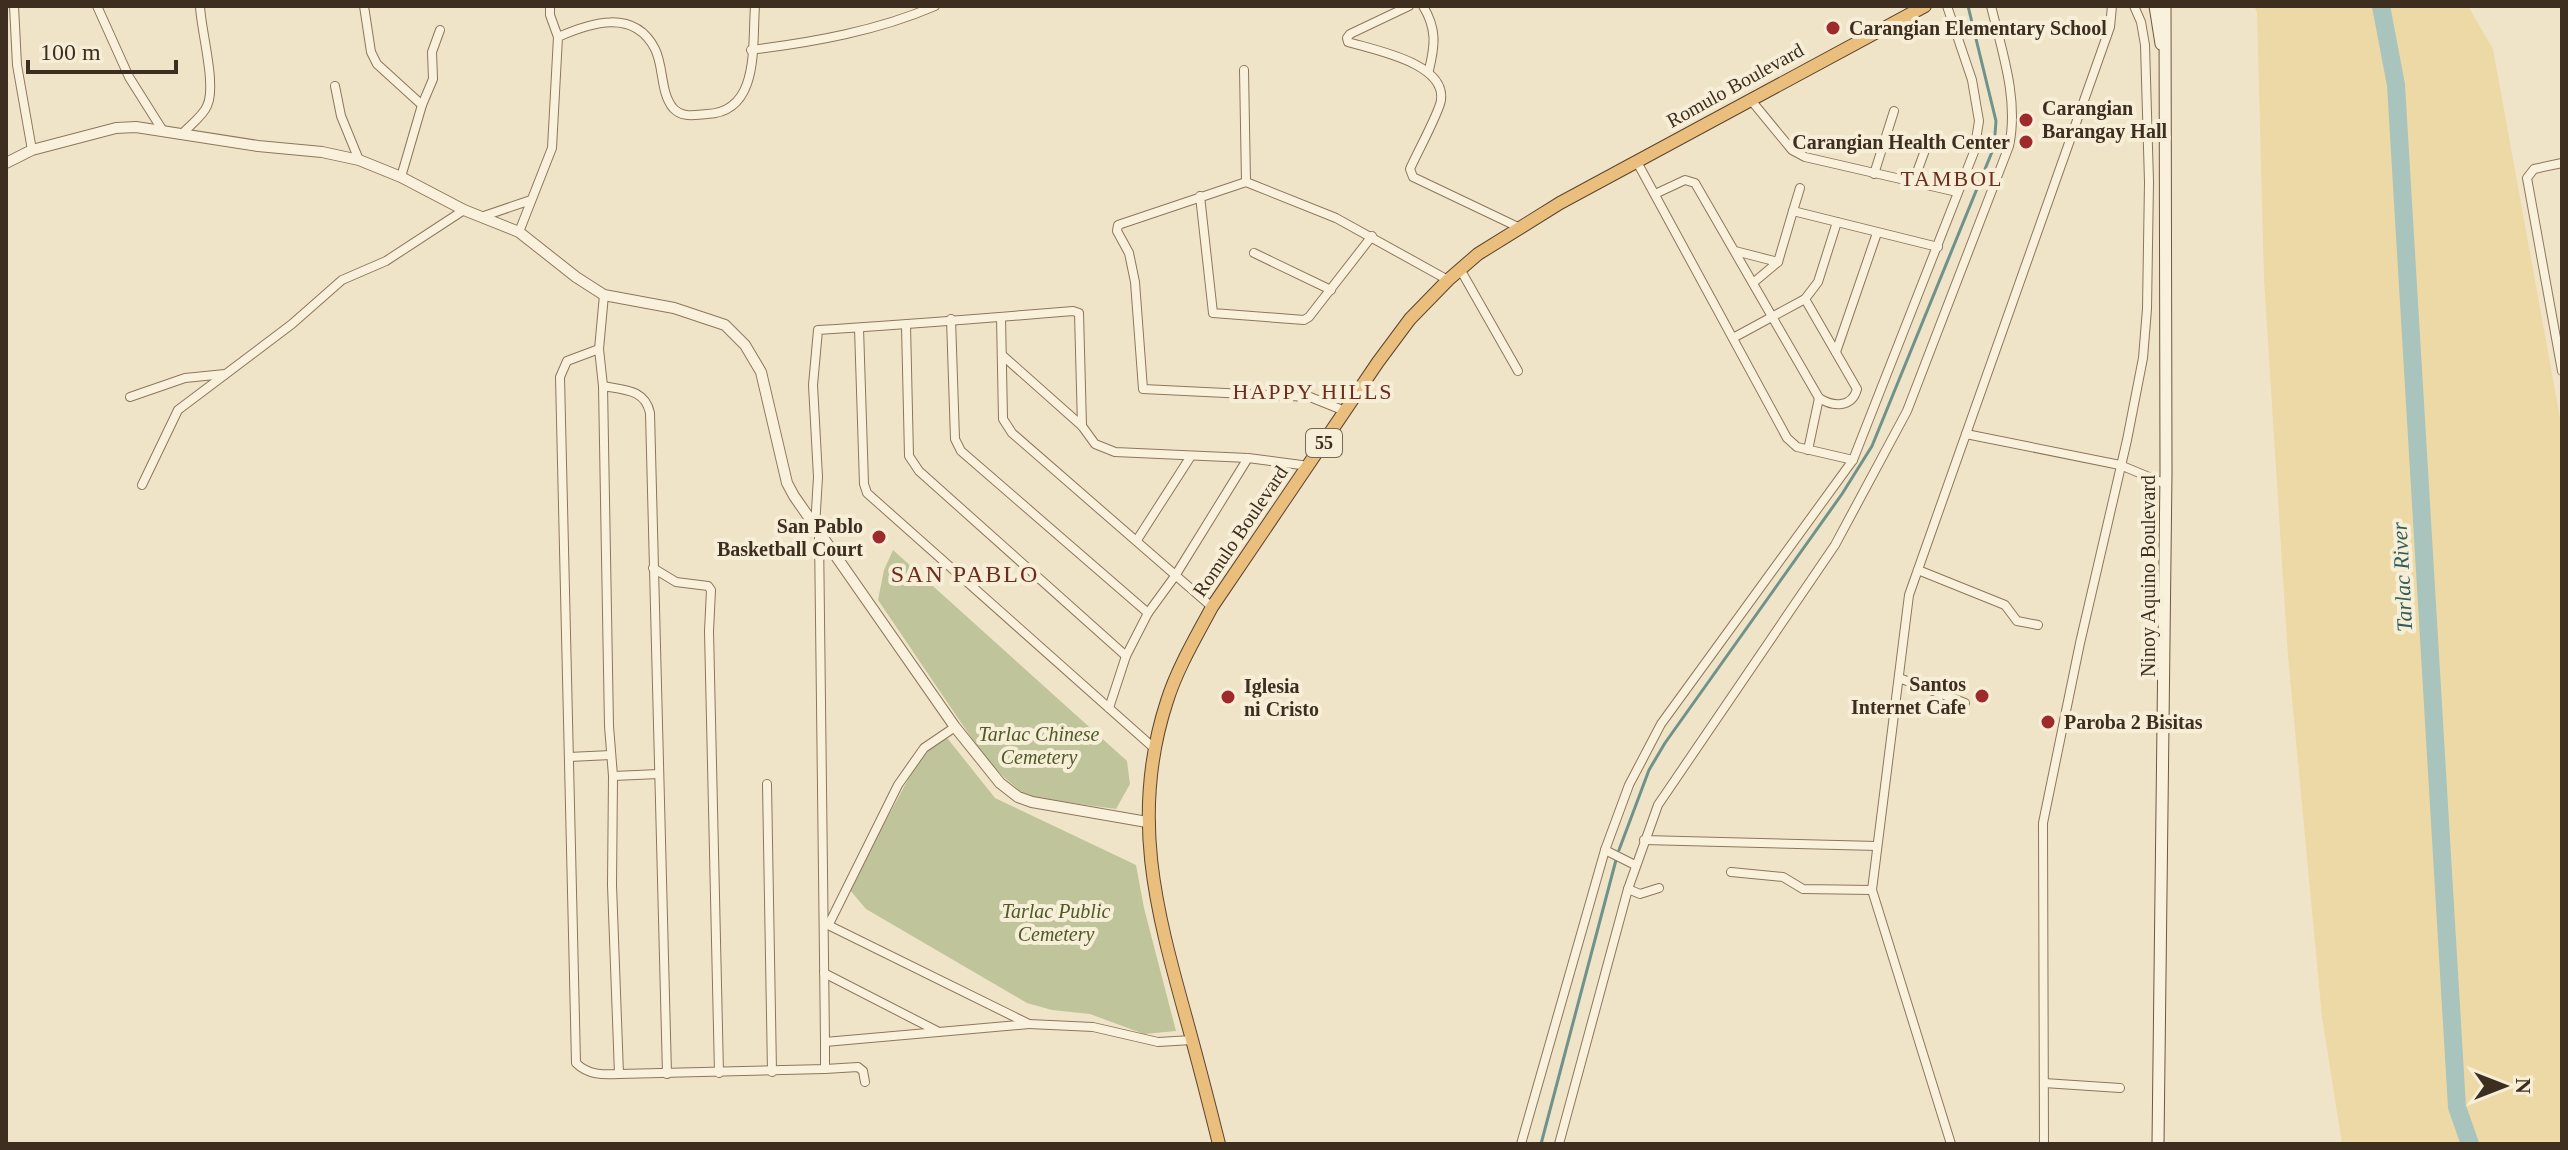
<svg xmlns="http://www.w3.org/2000/svg" width="2568" height="1150" viewBox="0 0 2568 1150" font-family="Georgia,serif">
<style>
.sand{fill:#ecd9a5}
.cemetery{fill:#bfc49a}
.lines{fill:none;stroke-linecap:round;stroke-linejoin:round}
.stream{stroke:#6f938a;stroke-width:3}
.river{stroke:#a9c4bc;stroke-width:18}
.minor-casing{stroke:#8d765c;stroke-width:10}
.tertiary-casing{stroke:#8d765c;stroke-width:12}
.secondary-casing{stroke:#6f573f;stroke-width:13}
.trunk-casing{stroke:#5b4430;stroke-width:14}
.minor{stroke:#faf1dc;stroke-width:8}
.tertiary{stroke:#faf1dc;stroke-width:10}
.secondary{stroke:#faf1dc;stroke-width:11}
.trunk{stroke:#eabe7c;stroke-width:12}
.poi-dot{fill:#9e2a2b;stroke:#f7eed8;stroke-width:3}
.labels{text-anchor:middle;dominant-baseline:central;stroke-width:8;stroke-linejoin:round;paint-order:stroke}
.shield{fill:#f7eed8;stroke:#756857;stroke-width:2}
.shield-label{font-size:18px;font-weight:bold;fill:#3d2e20}
.poi-label{font-size:20px;font-weight:bold;fill:#3d2e20;stroke:#f7eed8;text-anchor:start}
.street-label{font-size:20px;fill:#3d2e20;stroke:#f7eed8}
.park-label{font-size:20px;font-style:italic;fill:#4d5a26;stroke:#f7eed8}
.neighbourhood-label{font-size:22px;letter-spacing:2px;fill:#6b2e1e;stroke:#f7eed8}
.water-label{font-size:22px;font-style:italic;fill:#2f5d5a;stroke:#f7eed8}
.quarter-label{font-size:24px;letter-spacing:2px;fill:#6b2e1e;stroke:#f7eed8}
</style>
<rect width="100%" height="100%" fill="#f0e4c8"/>
<path class="sand" d="M2254,6H2468L2493,49L2562,429V1144H2342L2322,1017L2288,656L2264,280L2257,12Z"/>
<g class="cemetery">
<path d="M893,550L1127,761L1130,784L1116,809L1027,797L1005,778L985,758L878,600L884,570Z"/>
<path d="M944,734L995,798L1136,865L1144,908L1176,1031L1144,1034L1090,1014L1052,1010L1027,1003L866,909L849,889L926,746Z"/>
</g>
<g class="lines">
<g class="stream">
<path d="M1619,850L1649,770L1665,743L1842,494L1872,446L1994,147L1996,121L1968,6"/>
<path d="M1541,1144L1616,860"/>
</g>
<path class="river" d="M2381,6L2396,85L2457,1107L2470,1144"/>
<g class="minor-casing">
<g id="minor">
<path d="M14,6L17,65L32,150"/>
<path d="M97,6L129,77L163,131"/>
<path d="M364,6L371,52L377,64L422,105L401,177"/>
<path d="M550,6V15L558,37"/>
<path d="M1409,6L1350,34L1347,38L1348,42C1374,50 1446,63 1441,100C1440,111 1416,155 1410,169L1413,177L1518,227"/>
<path d="M1423,6C1437,29 1435,45 1429,70"/>
<path d="M751,50C814,42 877,31 935,6"/>
<path d="M1244,70L1246,182"/>
<path d="M335,86L341,116L359,160"/>
<path d="M1750,99L1792,150L1805,157L1957,192"/>
<path d="M422,105L433,79L432,52L440,30"/>
<path d="M182,134C189,126 203,116 207,106C217,86 201,31 200,6"/>
<path d="M1637,162L1787,438L1797,447L1853,460"/>
<path d="M2562,163L2534,169L2527,178L2562,371"/>
<path d="M1874,174L1894,111"/>
<path d="M1913,183L1928,142"/>
<path d="M1655,194L1685,180L1695,183L1819,398C1833,407 1852,408 1857,389L1805,299"/>
<path d="M1200,196L1213,313L1304,320L1309,317L1372,236"/>
<path d="M1793,211L1800,188"/>
<path d="M481,217L531,200"/>
<path d="M519,232L552,148L558,37C590,23 634,8 655,49C664,67 660,92 673,108C682,118 694,115 707,114C760,112 752,46 755,6"/>
<path d="M1735,251L1778,262"/>
<path d="M1254,253L1331,290"/>
<path d="M1460,269L1518,371"/>
<path d="M1753,283L1778,262L1793,211L1938,247"/>
<path d="M604,295L599,349L603,386L609,726L613,776L612,885L619,1074L825,1069V1042"/>
<path d="M1001,317L1003,419L1012,433L1212,607"/>
<path d="M951,319L955,439L961,451L1148,613"/>
<path d="M906,325L909,456L919,471L1126,656"/>
<path d="M859,328L864,484L867,493L1155,749"/>
<path d="M1733,338L1805,299L1818,282L1837,222"/>
<path d="M599,349L567,361L560,377L576,1063C588,1075 603,1075 619,1074"/>
<path d="M1836,352L1877,233"/>
<path d="M1002,355L1082,426L1095,444L1115,452L1248,458L1309,466"/>
<path d="M603,386C624,390 645,389 650,413L667,1074"/>
<path d="M130,397L185,378L225,374"/>
<path d="M1345,411L1310,397L1143,389L1135,282L1129,253L1117,231L1118,225L1246,182L1336,218L1448,280"/>
<path d="M1966,434L2120,465L2166,484"/>
<path d="M1808,450L1819,398"/>
<path d="M142,485L178,410L292,324L342,280L386,261L464,210"/>
<path d="M815,527L818,477L813,385L818,330C903,325 988,318 1073,311L1079,313L1082,426"/>
<path d="M819,534L825,1042L1029,1024"/>
<path d="M1137,540L1191,456"/>
<path d="M653,568L676,582L708,586L711,590L709,631L719,1073"/>
<path d="M1918,570L2005,605L2017,621L2038,625"/>
<path d="M1899,678L1965,703"/>
<path d="M1109,708L1126,656L1148,613L1175,576L1248,458"/>
<path d="M569,757L611,755"/>
<path d="M613,776L659,774"/>
<path d="M767,784L772,1072"/>
<path d="M1644,840L1877,846"/>
<path d="M1605,850L1635,865"/>
<path d="M1731,872L1783,877L1803,889L1872,890"/>
<path d="M1628,889L1640,894L1659,888"/>
<path d="M824,923L1029,1024L1093,1027L1158,1042L1192,1040"/>
<path d="M829,924L898,785L924,748L955,727"/>
<path d="M824,973L937,1031"/>
<path d="M825,1069L858,1067L863,1071L865,1082"/>
<path d="M2044,1083L2120,1088"/>
<path d="M1521,1144L1605,850L1629,785L1661,724L1853,460L1974,152L1979,121L1972,80L1947,6"/>
<path d="M1559,1144L1628,889L1658,805L1835,545L1907,411L2009,146C2019,100 2002,51 1991,6"/>
<path d="M1951,1144L1872,890L1909,595L2110,27L2112,6"/>
<path d="M2044,1144L2043,823L2080,643L2127,440L2143,358L2147,309L2149,182L2145,45L2141,22L2134,6"/>
</g>
</g>
<g class="tertiary-casing">
<path id="tertiary" d="M6,163L32,150L116,128L136,127L258,146L322,152L359,160L401,177L464,210L519,232L576,277L604,295L674,308L725,325L745,345L761,372L787,483L794,496L955,727L1000,783L1018,797L1032,802L1147,822"/>
</g>
<g class="secondary-casing">
<g id="secondary">
<path d="M2155,6L2161,44"/>
<path d="M2158,1144L2166,473L2165,6"/>
</g>
</g>
<g class="trunk-casing">
<path id="trunk" d="M1219,1144C1209,1104 1199,1065 1188,1025C1157,913 1129,817 1167,701C1177,669 1196,637 1212,607L1378,362L1410,319L1448,280L1478,254L1560,203L1925,6"/>
</g>
<use href="#minor" class="minor"/>
<use href="#tertiary" class="tertiary"/>
<use href="#secondary" class="secondary"/>
<use href="#trunk" class="trunk"/>
</g>
<g class="poi-dot">
<circle cx="1833" cy="28" r="8"/>
<circle cx="2026" cy="120" r="8"/>
<circle cx="2026" cy="142" r="8"/>
<circle cx="879" cy="537" r="8"/>
<circle cx="1982" cy="696" r="8"/>
<circle cx="1228" cy="697" r="8"/>
<circle cx="2048" cy="722" r="8"/>
</g>
<g class="labels">
<rect class="shield" x="1306" y="429" width="36" height="28" rx="6"/>
<g class="shield-label">
<text x="1324" y="443">55</text>
</g>
<g class="poi-label">
<text x="1849" y="28">Carangian Elementary School</text>
<text x="2042" y="108">Carangian<tspan x="2042" dy="23">Barangay Hall</tspan></text>
<text x="2010" y="142" text-anchor="end">Carangian Health Center</text>
<text x="863" y="526" text-anchor="end">San Pablo<tspan x="863" dy="23">Basketball Court</tspan></text>
<text x="1966" y="684" text-anchor="end">Santos<tspan x="1966" dy="23">Internet Cafe</tspan></text>
<text x="1244" y="686">Iglesia<tspan x="1244" dy="23">ni Cristo</tspan></text>
<text x="2064" y="722">Paroba 2 Bisitas</text>
</g>
<g class="street-label">
<text transform="translate(1735 85) rotate(-29)">Romulo Boulevard</text>
<text transform="translate(1240 531) rotate(-56)">Romulo Boulevard</text>
<text transform="translate(2148 576) rotate(-90)">Ninoy Aquino Boulevard</text>
</g>
<g class="park-label">
<text x="1039" y="734">Tarlac Chinese<tspan x="1039" dy="23">Cemetery</tspan></text>
<text x="1056" y="911">Tarlac Public<tspan x="1056" dy="23">Cemetery</tspan></text>
</g>
<g class="neighbourhood-label">
<text x="1952" y="178">TAMBOL</text>
<text x="1313" y="391">HAPPY HILLS</text>
</g>
<g class="water-label">
<text transform="translate(2402 577) rotate(-93)">Tarlac River</text>
</g>
<g class="quarter-label">
<text x="965" y="574">SAN PABLO</text>
</g>
</g>
<rect width="2568" height="1150" fill="none" stroke="#3d2e20" stroke-width="16"/>
<g transform="translate(2504 1086) rotate(90)" stroke="#f7eed8" stroke-width="6" paint-order="stroke">
<path d="M0-6L14 30L0 20L-14 30Z" fill="#3d2e20"/>
<text y="-12" font-size="22" font-weight="bold" text-anchor="middle" fill="#3d2e20">N</text>
</g>
<path d="M28 60v12h148v-12" fill="none" stroke="#3d2e20" stroke-width="4"/>
<text x="40" y="60" font-size="24" fill="#3d2e20" stroke="#f7eed8" stroke-width="6" paint-order="stroke">100 m</text>
</svg>
